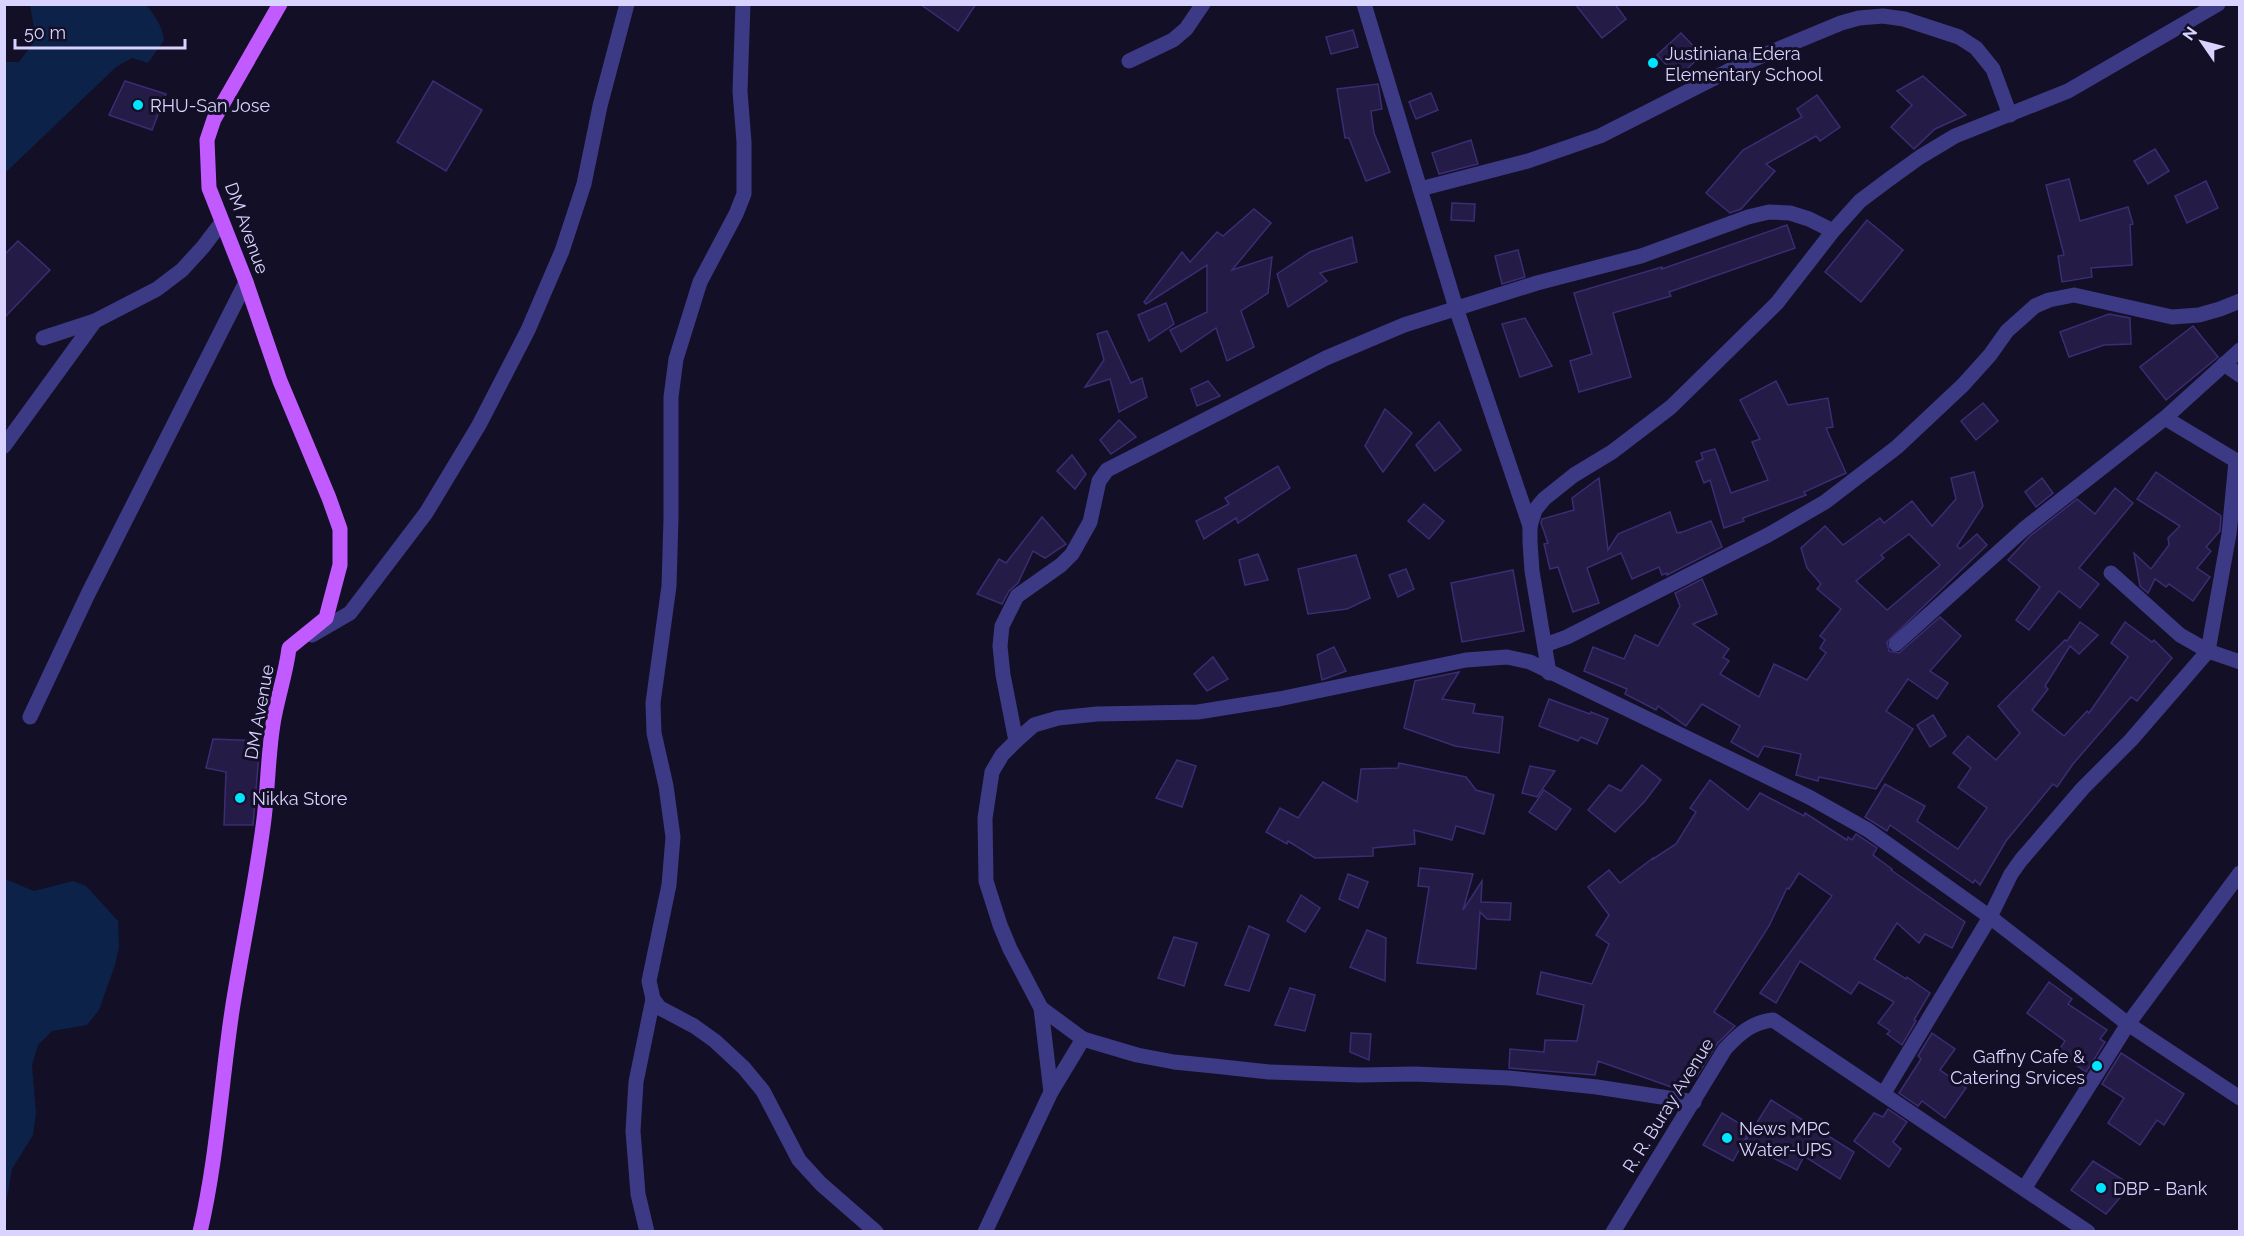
<svg xmlns="http://www.w3.org/2000/svg" width="2244" height="1236" viewBox="0 0 2244 1236" font-family="Raleway,sans-serif">
<style>
.water{fill:#0c2248}
.building{fill:#241b47;stroke:#3b2d73;stroke-width:1.5;fill-rule:evenodd}
.lines{fill:none;stroke-linecap:round;stroke-linejoin:round}
.minor{stroke:#3d3a85;stroke-width:15}
.major{stroke:#c25bff;stroke-width:15}
.poi-dot{fill:#00e5ff;stroke:#130f26;stroke-width:2}
.labels{text-anchor:middle;dominant-baseline:central;stroke-width:6;stroke-linejoin:round;paint-order:stroke}
.poi-label{font-size:18px;fill:#d9d4ff;stroke:#130f26;text-anchor:start}
.street-label{font-size:18px;fill:#d9d4ff;stroke:#130f26}
</style>
<rect width="100%" height="100%" fill="#130f26"/>
<g class="water">
<path d="M30,5H146C155,16 162,25 164,40L148,63L132,58L116,67L5,173V62H19L36,39Z"/>
<path d="M5,879L34,891L73,881L86,886L118,921L119,947L115,965L99,1010L87,1025L52,1031L38,1045L32,1065L36,1113L33,1135L12,1169L5,1209Z"/>
</g>
<g class="building">
<path d="M920,4H976L958,31Z"/>
<path d="M1575,4H1615L1626,19L1602,38Z"/>
<path d="M1353,30L1358,47L1331,54L1326,37Z"/>
<path d="M1681,33L1702,55L1678,77L1657,55Z"/>
<path d="M1923,76L1966,115L1935,129L1914,149L1891,127L1912,105L1897,91Z"/>
<path d="M125,81L166,94L152,130L109,115Z"/>
<path d="M433,81L482,110L446,171L397,142Z"/>
<path d="M1378,84L1382,109L1371,111L1374,133L1390,172L1366,181L1349,138H1345L1337,89Z"/>
<path d="M1431,93L1438,110L1416,119L1409,102Z"/>
<path d="M1817,95L1840,127L1820,141L1816,136L1766,164L1775,171L1741,209L1730,213L1706,193L1743,150L1802,117L1797,109Z"/>
<path d="M1471,140L1478,164L1439,174L1432,153Z"/>
<path d="M2155,149L2169,171L2148,184L2134,161Z"/>
<path d="M2069,179L2080,221L2128,207L2133,224L2130,225L2132,265L2091,268L2092,277L2062,282L2058,256L2064,255L2046,185Z"/>
<path d="M2206,181L2218,208L2187,223L2175,196Z"/>
<path d="M1452,203L1475,204L1474,221L1451,220Z"/>
<path d="M1254,209L1271,223L1232,270L1272,257L1268,293L1241,311L1254,347L1227,361L1216,328L1181,352L1170,330L1207,312V265L1146,304L1144,302L1182,252L1190,262L1217,232L1223,236Z"/>
<path d="M1867,220L1903,250L1861,302L1825,272Z"/>
<path d="M1787,225L1795,248L1669,292L1671,296L1613,313L1631,377L1579,392L1570,361L1592,354L1574,293L1662,267V269Z"/>
<path d="M1352,237L1357,262L1320,273L1327,281L1288,307L1277,274L1310,252Z"/>
<path d="M18,241L50,270L4,318V255Z"/>
<path d="M1518,250L1525,277L1502,284L1495,256Z"/>
<path d="M1166,303L1174,324L1149,341L1138,315Z"/>
<path d="M2109,314L2130,318L2131,344L2104,345L2069,357L2060,332Z"/>
<path d="M1525,318L1552,366L1520,377L1502,324Z"/>
<path d="M2193,326L2218,357L2166,400L2140,367Z"/>
<path d="M1107,331L1131,383L1142,378L1147,397L1119,412L1110,379L1085,387L1104,360L1097,334Z"/>
<path d="M1208,381L1220,396L1197,406L1191,389Z"/>
<path d="M1776,381L1788,405L1828,398L1833,427L1826,428L1846,473L1804,492L1806,495L1743,518L1744,521L1724,528L1710,480L1704,483L1696,462L1703,459L1701,453L1715,449L1731,493L1768,480L1752,442L1760,439L1740,400Z"/>
<path d="M1983,403L1998,421L1976,440L1961,421Z"/>
<path d="M1385,409L1412,433L1383,472L1365,446Z"/>
<path d="M1119,420L1136,437L1111,454L1100,440Z"/>
<path d="M1439,422L1461,450L1435,471L1416,445Z"/>
<path d="M1072,455L1086,474L1075,489L1057,471Z"/>
<path d="M1278,466L1290,488L1238,523L1236,518L1204,539L1196,521L1229,504L1225,498Z"/>
<path d="M1974,472L1983,506L1957,546L1960,549L1977,534L1987,545L1887,642L1889,651L1899,653L1940,617L1961,636L1930,671L1948,683L1937,699L1908,679L1886,711L1913,729L1876,789L1819,777L1818,781L1796,775L1801,754L1764,746L1758,757L1731,742L1740,726L1702,704L1686,726L1658,706L1656,710L1625,694L1627,689L1584,671L1593,647L1624,659L1635,635L1658,646L1680,606L1675,593L1702,579L1717,614L1693,624L1729,649L1723,657L1729,661L1720,674L1759,697L1774,664L1807,680L1826,653L1820,648L1825,640L1820,636L1841,609L1817,589L1821,584L1807,568L1801,548L1825,526L1843,545L1880,518L1884,523L1912,501L1932,526L1956,499L1951,478ZM1909,534L1940,565L1887,610L1856,581L1884,558L1881,555Z"/>
<path d="M2156,472L2221,516L2220,531L2206,547L2211,551L2197,568L2210,577L2193,601L2169,584L2166,587L2155,579L2148,593L2140,586L2134,553L2151,569L2169,545L2168,538L2180,526L2137,499Z"/>
<path d="M1599,478L1608,550L1618,534L1670,512L1677,533L1680,532V533L1711,521L1722,547L1667,575V573L1662,575L1659,567L1632,579L1621,553L1587,568L1599,603L1573,612L1558,567L1550,569L1544,544L1548,543L1541,523L1542,519L1574,510L1572,498Z"/>
<path d="M2042,478L2053,493L2036,507L2025,492Z"/>
<path d="M2115,488L2133,503L2079,568L2099,584L2080,608L2059,591L2029,630L2016,620L2040,587L2008,560L2030,536L2077,499L2095,514Z"/>
<path d="M1424,504L1444,521L1429,539L1408,521Z"/>
<path d="M1042,517L1066,544L1045,558L1033,551L1018,583L1009,591L1002,604L977,594L999,559L1006,563Z"/>
<path d="M1258,554L1268,580L1245,585L1239,560Z"/>
<path d="M1356,555L1370,598L1347,609L1308,614L1298,569Z"/>
<path d="M1406,569L1414,589L1398,597L1389,575Z"/>
<path d="M1513,570L1524,631L1462,642L1451,583Z"/>
<path d="M2080,622L2098,635L2079,654L2070,646L2045,686L2048,689L2032,710L2064,736L2087,711L2089,713L2128,657L2111,643L2125,622L2152,642L2154,640L2172,658L2137,701L2131,697L2073,764L2057,787L2053,784L2006,841L1980,885L1975,880L1973,883L1890,825L1887,831L1865,817L1885,784L1925,806L1917,821L1958,849L1987,808L1958,787L1971,768L1953,753L1968,736L1996,760L2020,733L1998,706L2065,640L2067,641Z"/>
<path d="M1334,647L1346,671L1322,680L1317,655Z"/>
<path d="M1213,657L1228,679L1207,691L1194,674Z"/>
<path d="M1459,672L1442,699L1475,704L1473,713L1503,717L1499,753L1455,746L1404,728L1415,681Z"/>
<path d="M1549,699L1590,714L1591,712L1608,719L1597,744L1581,737L1578,741L1539,726Z"/>
<path d="M1933,715L1946,736L1930,747L1917,725Z"/>
<path d="M213,739L260,741L253,825H224L226,772L206,768Z"/>
<path d="M1177,760L1196,766L1182,807L1156,798Z"/>
<path d="M1399,763L1466,777L1476,790L1494,795L1484,834L1456,826L1452,840L1414,830L1415,844L1373,848V856L1315,858L1288,841L1287,844L1266,832L1280,808L1298,818L1323,782L1357,802L1361,769L1398,768Z"/>
<path d="M1642,765L1661,780L1645,801L1615,832L1588,810L1609,785L1621,791Z"/>
<path d="M1530,766L1555,771L1537,797L1522,793Z"/>
<path d="M1710,780L1748,810L1760,793L1804,816L1805,813L1847,840L1848,837L1852,840L1856,834L1877,848L1873,855L1892,869L1891,870L1965,922L1952,948L1925,934L1919,943L1897,923L1874,959L1906,979L1907,977L1930,993L1914,1020L1916,1021L1902,1045L1887,1034L1890,1031L1878,1023L1894,1002L1859,982L1851,994L1800,961L1776,1003L1760,993L1832,896L1799,873L1789,889L1787,888L1769,926L1714,1012L1735,1026L1717,1044L1697,1076L1684,1070L1677,1089L1598,1061L1595,1075L1509,1068L1510,1049L1544,1052L1545,1040L1577,1041L1584,1005L1537,994L1541,972L1592,984L1609,944L1596,935L1609,915L1588,887L1609,870L1620,883L1653,858V859L1676,844L1696,812L1690,808Z"/>
<path d="M1544,790L1571,809L1556,830L1529,812Z"/>
<path d="M1420,868L1473,874L1463,910L1482,881L1481,902L1511,903L1510,920L1487,919L1480,912L1476,969L1417,963L1429,887L1418,886Z"/>
<path d="M1348,874L1368,882L1358,908L1339,899Z"/>
<path d="M1301,895L1320,908L1305,932L1287,921Z"/>
<path d="M1249,926L1269,935L1249,991L1225,985Z"/>
<path d="M1367,930L1386,938L1385,981L1350,967Z"/>
<path d="M1174,937L1197,943L1184,986L1158,978Z"/>
<path d="M2049,982L2072,999L2068,1004L2107,1030L2100,1039L2105,1042L2086,1072L2058,1052L2065,1041L2027,1013Z"/>
<path d="M1290,988L1315,995L1305,1031L1275,1025Z"/>
<path d="M1351,1033L1371,1034L1369,1060L1350,1052Z"/>
<path d="M1932,1033L1955,1049L1940,1070L1966,1088L1945,1118L1922,1101L1918,1106L1899,1093L1921,1059L1918,1056Z"/>
<path d="M2121,1053L2184,1094L2164,1125L2157,1120L2140,1145L2108,1123L2124,1098L2102,1084Z"/>
<path d="M1771,1100L1854,1152L1840,1179L1804,1156L1797,1170L1744,1143Z"/>
<path d="M1888,1109L1907,1122L1893,1142L1901,1149L1889,1167L1854,1141L1874,1113L1883,1117Z"/>
<path d="M1722,1113L1750,1130L1733,1161L1703,1145Z"/>
<path d="M2093,1161L2131,1185L2106,1214L2071,1190Z"/>
</g>
<g class="lines">
<g class="minor">
<path d="M743,4L740,91L744,142V194L736,214L700,282L676,359L671,397V518L669,586L653,703L654,733L666,786L673,837L669,885L649,981L653,999L660,1008L694,1026L715,1041L744,1068L763,1091L799,1160L821,1184L876,1232"/>
<path d="M1364,4L1456,308L1530,526"/>
<path d="M1129,61L1173,40L1186,29L1203,4"/>
<path d="M1420,189L1528,161L1600,136L1740,65L1841,23L1859,18L1883,16L1904,19L1959,37L1976,48L1993,69L2010,115"/>
<path d="M43,338L95,321"/>
<path d="M2224,364L2240,375"/>
<path d="M2165,418L2240,463"/>
<path d="M4,446L95,321L157,289L182,270L203,247L222,222"/>
<path d="M2111,573L2180,635L2208,651L2240,662"/>
<path d="M312,635L350,613L426,513L479,425L528,330L562,251L584,184L600,106L627,4"/>
<path d="M1896,644L2024,529L2165,418L2240,350"/>
<path d="M1545,645L1567,637L1768,535L1825,502L1897,447L1963,385L1990,355L2007,331L2035,306L2049,300L2074,295L2172,317L2199,315L2220,309L2240,301"/>
<path d="M1549,673L1532,571L1530,542V526L1535,510L1544,499L1574,475L1612,452L1671,407L1777,303L1833,231L1860,201L1888,180L1920,157L1955,136L2068,91L2218,4"/>
<path d="M30,717L88,594L246,282"/>
<path d="M1016,741L1003,675L1000,646L1002,626L1017,596L1061,565L1072,554L1090,522L1099,481L1107,470L1326,358L1404,325L1537,283L1641,256L1748,217L1769,212L1790,213L1809,219L1833,231"/>
<path d="M1083,1039L1137,1055L1174,1062L1214,1066L1269,1072L1360,1075L1414,1074L1509,1078L1597,1087L1694,1102"/>
<path d="M1051,1092L1041,1008L1010,949L1000,925L986,881L985,818L992,772L1002,755L1016,741L1034,725L1058,718L1097,714L1198,712L1279,699L1466,660L1507,657L1530,662L1809,797L1868,830L1990,917L2128,1024L2240,1098"/>
<path d="M1884,1093L1990,917L2011,874L2021,860L2083,788L2131,740L2208,651L2229,534L2236,461"/>
<path d="M2024,1189L2128,1024L2240,873"/>
<path d="M647,1232L638,1194L633,1131L636,1082L653,999"/>
<path d="M985,1232L1051,1092L1083,1039L1041,1008"/>
<path d="M1613,1232L1725,1049C1739,1034 1752,1022 1773,1020L2088,1232"/>
</g>
<path class="major" d="M200,1232C217,1159 221,1085 232,1011C242,947 256,883 264,819C268,787 268,755 273,724C277,698 286,674 289,648L326,618L340,565V529L329,498L280,381L246,282L209,188L207,140L214,119L280,4"/>
</g>
<g class="poi-dot">
<circle cx="1653" cy="63" r="6"/>
<circle cx="138" cy="105" r="6"/>
<circle cx="240" cy="798" r="6"/>
<circle cx="2097" cy="1066" r="6"/>
<circle cx="1727" cy="1138" r="6"/>
<circle cx="2101" cy="1188" r="6"/>
</g>
<g class="labels">
<g class="poi-label">
<text x="1665" y="53">Justiniana Edera<tspan x="1665" dy="21">Elementary School</tspan></text>
<text x="150" y="105">RHU-San Jose</text>
<text x="252" y="798">Nikka Store</text>
<text x="2085" y="1056" text-anchor="end">Gaffny Cafe &amp;<tspan x="2085" dy="21">Catering Srvices</tspan></text>
<text x="1739" y="1128">News MPC<tspan x="1739" dy="21">Water-UPS</tspan></text>
<text x="2113" y="1188">DBP - Bank</text>
</g>
<g class="street-label">
<text transform="translate(247 228) rotate(70)">DM Avenue</text>
<text transform="translate(259 712) rotate(-80)">DM Avenue</text>
<text transform="translate(1668 1105) rotate(-58)">R. R. Buray Avenue</text>
</g>
</g>
<rect width="2244" height="1236" fill="none" stroke="#d9d4ff" stroke-width="12"/>
<g transform="translate(2202 42) rotate(305)" stroke="#130f26" stroke-width="4.5" paint-order="stroke">
<path d="M0-4.5L10 22L0 15L-10 22Z" fill="#d9d4ff"/>
<text y="-9" font-size="16" font-weight="bold" text-anchor="middle" fill="#d9d4ff">N</text>
</g>
<path d="M15 39v9h170v-9" fill="none" stroke="#d9d4ff" stroke-width="3"/>
<text x="24" y="39" font-size="18" fill="#d9d4ff" stroke="#130f26" stroke-width="4.5" paint-order="stroke">50 m</text>
</svg>
